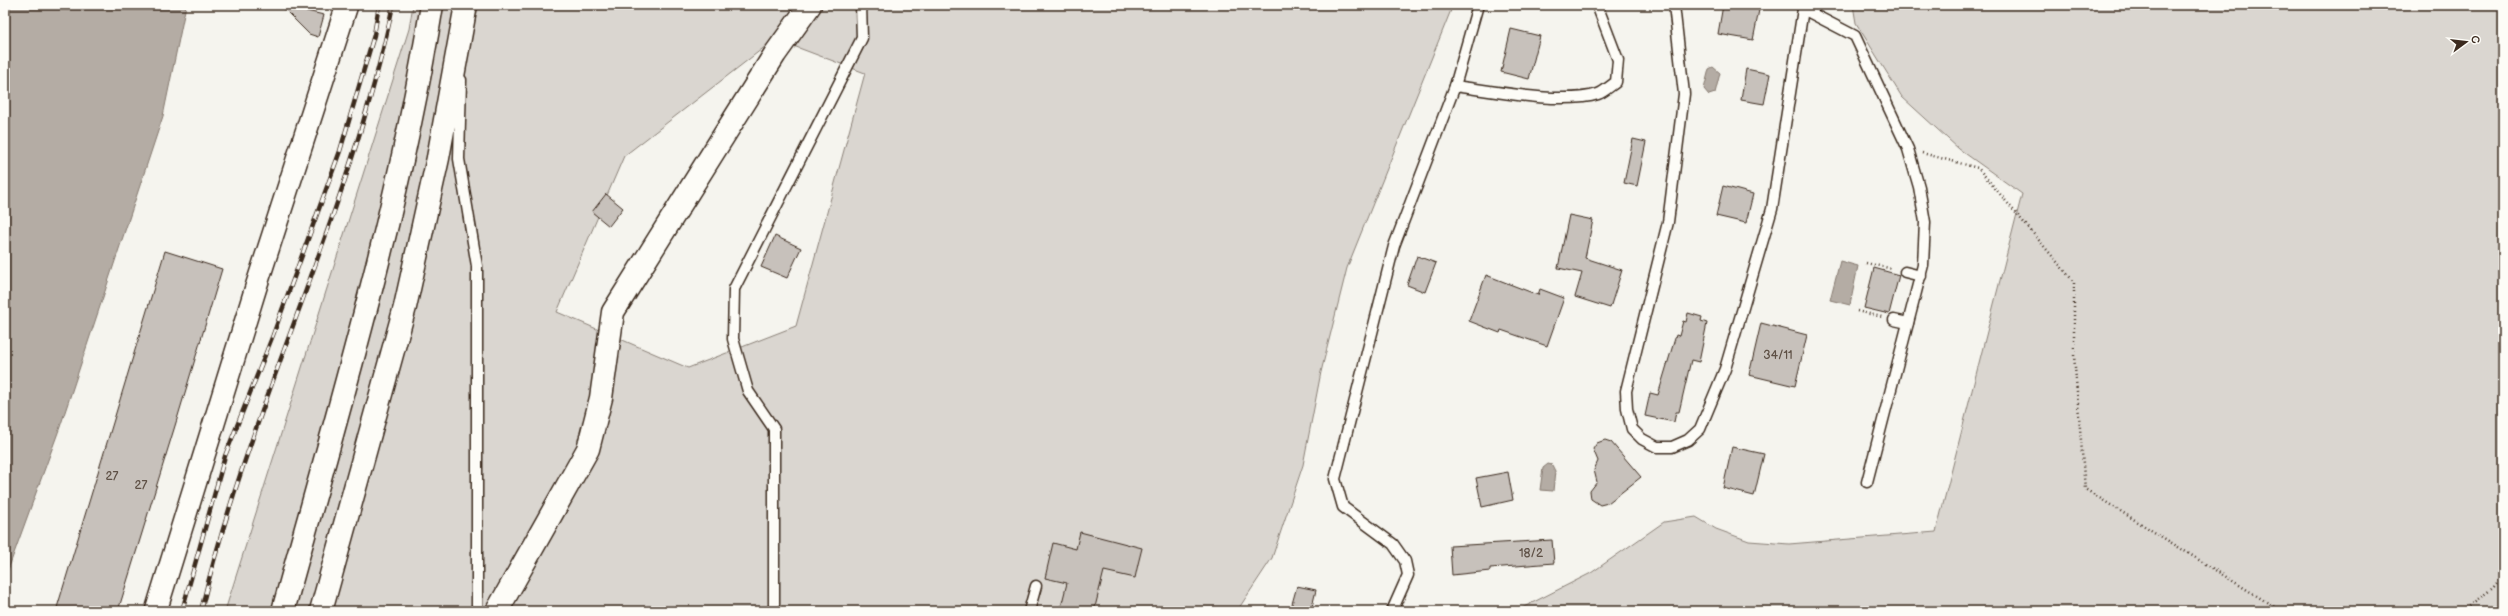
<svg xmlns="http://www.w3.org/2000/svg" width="2508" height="616" viewBox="0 0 2508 616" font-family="'Balsamiq Sans',sans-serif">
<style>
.green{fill:#dad6d0;stroke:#8a8077;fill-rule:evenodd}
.water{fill:#b4aca4;stroke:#84786e}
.building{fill:#c7c1bb;stroke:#3b2a1e}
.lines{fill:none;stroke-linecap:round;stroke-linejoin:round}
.lane-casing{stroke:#3b2a1e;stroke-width:13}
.street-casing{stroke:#3b2a1e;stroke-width:24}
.secondary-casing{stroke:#3b2a1e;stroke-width:25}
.highway-casing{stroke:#3b2a1e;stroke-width:25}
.path{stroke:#3b2a1e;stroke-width:2.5;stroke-dasharray:1 3;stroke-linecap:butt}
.lane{stroke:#fdfcf7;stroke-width:10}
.street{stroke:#fdfcf7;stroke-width:21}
.secondary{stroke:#fdfcf7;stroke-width:22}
.highway{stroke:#fdfcf7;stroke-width:22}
.rail-casing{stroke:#3b2a1e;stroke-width:4.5}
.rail{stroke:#fdfcf7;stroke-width:3;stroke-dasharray:9;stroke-linecap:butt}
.labels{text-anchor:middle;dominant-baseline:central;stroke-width:4;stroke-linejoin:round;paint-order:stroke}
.number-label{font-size:12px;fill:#5e5045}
</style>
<rect width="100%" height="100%" fill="#f5f4ee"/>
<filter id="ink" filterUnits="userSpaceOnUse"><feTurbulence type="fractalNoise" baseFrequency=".025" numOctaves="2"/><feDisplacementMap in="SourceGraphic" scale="8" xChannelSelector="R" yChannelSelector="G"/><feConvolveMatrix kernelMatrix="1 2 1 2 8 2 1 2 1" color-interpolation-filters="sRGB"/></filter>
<g filter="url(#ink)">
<g class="green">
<path d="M413,5H1453L1347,268L1321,372L1303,465L1272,558L1237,611H225L409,29ZM775,39L865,73L796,326L688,368L557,312L624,156Z"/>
<path d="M1853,5H2503V611H1516L1591,573L1664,522L1696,517L1716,529L1749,541L1789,544L1936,532L2022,194L1959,149L1902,97L1856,23Z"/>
</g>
<g class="water">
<path d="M5,5H186L163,116L60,427L5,578Z"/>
<path d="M1713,67L1720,73L1715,93L1709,95L1704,89L1709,69Z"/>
<path d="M1840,261L1858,266L1850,305L1830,300Z"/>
<path d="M1548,464L1552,465L1555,471L1553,491L1540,490L1543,468Z"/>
</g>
<g class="building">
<path d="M280,5L324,15L318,37L309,34Z"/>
<path d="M1723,5H1760L1753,40L1718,34Z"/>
<path d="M1511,29L1540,36L1529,79L1501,72Z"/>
<path d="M1746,69L1770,74L1764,104L1741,100Z"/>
<path d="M1633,139L1646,142L1637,186L1624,183Z"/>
<path d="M1723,186L1753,194L1746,223L1716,216Z"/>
<path d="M606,194L623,208L609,226L592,212Z"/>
<path d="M1569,215L1593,220L1585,258L1622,270L1610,308L1575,297L1582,273L1558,268Z"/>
<path d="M775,236L801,248L787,278L761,267Z"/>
<path d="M165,251L222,269L178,416L118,611H56Z"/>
<path d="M1417,256L1436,263L1425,292L1407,285Z"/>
<path d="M1874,268L1899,275L1889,314L1864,308Z"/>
<path d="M1486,275L1538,295L1540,289L1564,298L1547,346L1501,330L1500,333L1469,321Z"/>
<path d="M1688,313L1702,317L1701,321L1707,323L1699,362L1691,360L1679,412H1676L1674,422L1645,416L1650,393L1658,395L1676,335L1679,336L1683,321L1686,322Z"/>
<path d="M1761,323L1807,335L1795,386L1749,375Z"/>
<path d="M1605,440L1611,442L1641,477L1608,503L1600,505L1591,499L1590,491L1597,482L1594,470L1598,461L1593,449L1597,443Z"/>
<path d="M1732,447L1764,454L1754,496L1723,488Z"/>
<path d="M1508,472L1513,500L1482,507L1476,478Z"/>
<path d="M1080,532L1142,548L1138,564L1135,578L1104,571L1094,611H1060L1067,583L1045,578L1053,543L1076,549Z"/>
<path d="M1552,540L1554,563L1490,568V571L1452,575L1450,546Z"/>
<path d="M1297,586L1316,590L1311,611H1290Z"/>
</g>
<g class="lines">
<g class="lane-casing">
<g id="lane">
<path d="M1674,5L1684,94L1668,222L1626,391L1627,409L1632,429L1642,439L1657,447H1672L1688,440L1700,429L1725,369L1772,209L1803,9L1855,36L1908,149L1919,187L1925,222L1923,265L1867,482"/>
<path d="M461,80L459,159L477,266V611"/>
<path d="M1455,86C1492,91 1563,105 1598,94C1604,92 1610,86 1616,82L1618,60L1597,5"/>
<path d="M1905,272L1921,276"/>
<path d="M1894,320L1908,323"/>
<path d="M774,611V429L748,391L733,339L734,289L862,38L861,5"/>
<path d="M1029,611L1036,586"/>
<path d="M1392,611L1408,575L1405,561L1393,544L1343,507L1335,479L1394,246L1455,86L1478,5"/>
</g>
</g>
<g class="street-casing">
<path id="street" d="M156,611L256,287L347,5"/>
</g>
<g class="secondary-casing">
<path id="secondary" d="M497,611L588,449L601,398L613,312L775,54L810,5"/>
</g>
<g class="highway-casing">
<g id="highway">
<path d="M283,611C338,411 399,210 432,5"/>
<path d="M321,611L405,307L438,158L466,5"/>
</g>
</g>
<g class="path">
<path d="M1922,153L1978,168L2074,282V355L2085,489L2281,611"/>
<path d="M1866,263L1893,269"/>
<path d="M1857,311L1882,317"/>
<path d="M2462,611L2493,588L2503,575"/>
</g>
<use href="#lane" class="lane"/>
<use href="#street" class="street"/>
<use href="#secondary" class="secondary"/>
<use href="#highway" class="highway"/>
<g class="rail-casing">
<g id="rail">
<path d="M182,611L225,456L273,335L340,151L374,35L379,5"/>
<path d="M201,611C250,404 350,214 393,5"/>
</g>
</g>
<use href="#rail" class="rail"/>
</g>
</g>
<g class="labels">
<g class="number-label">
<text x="1778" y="355">34/11</text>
<text x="112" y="476">27</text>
<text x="141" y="485">27</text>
<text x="1531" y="553">18/2</text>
</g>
</g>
<rect width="2508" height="616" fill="none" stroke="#fdfcf7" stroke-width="20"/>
<rect x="10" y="10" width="2488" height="596" fill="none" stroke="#3b2a1e" stroke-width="1.5" filter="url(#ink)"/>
<g transform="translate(2466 42) rotate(75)" stroke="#fdfcf7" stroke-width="3" paint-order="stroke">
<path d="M0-3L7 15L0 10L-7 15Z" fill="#3b2a1e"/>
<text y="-6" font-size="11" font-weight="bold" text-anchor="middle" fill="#3b2a1e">С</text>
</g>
</svg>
